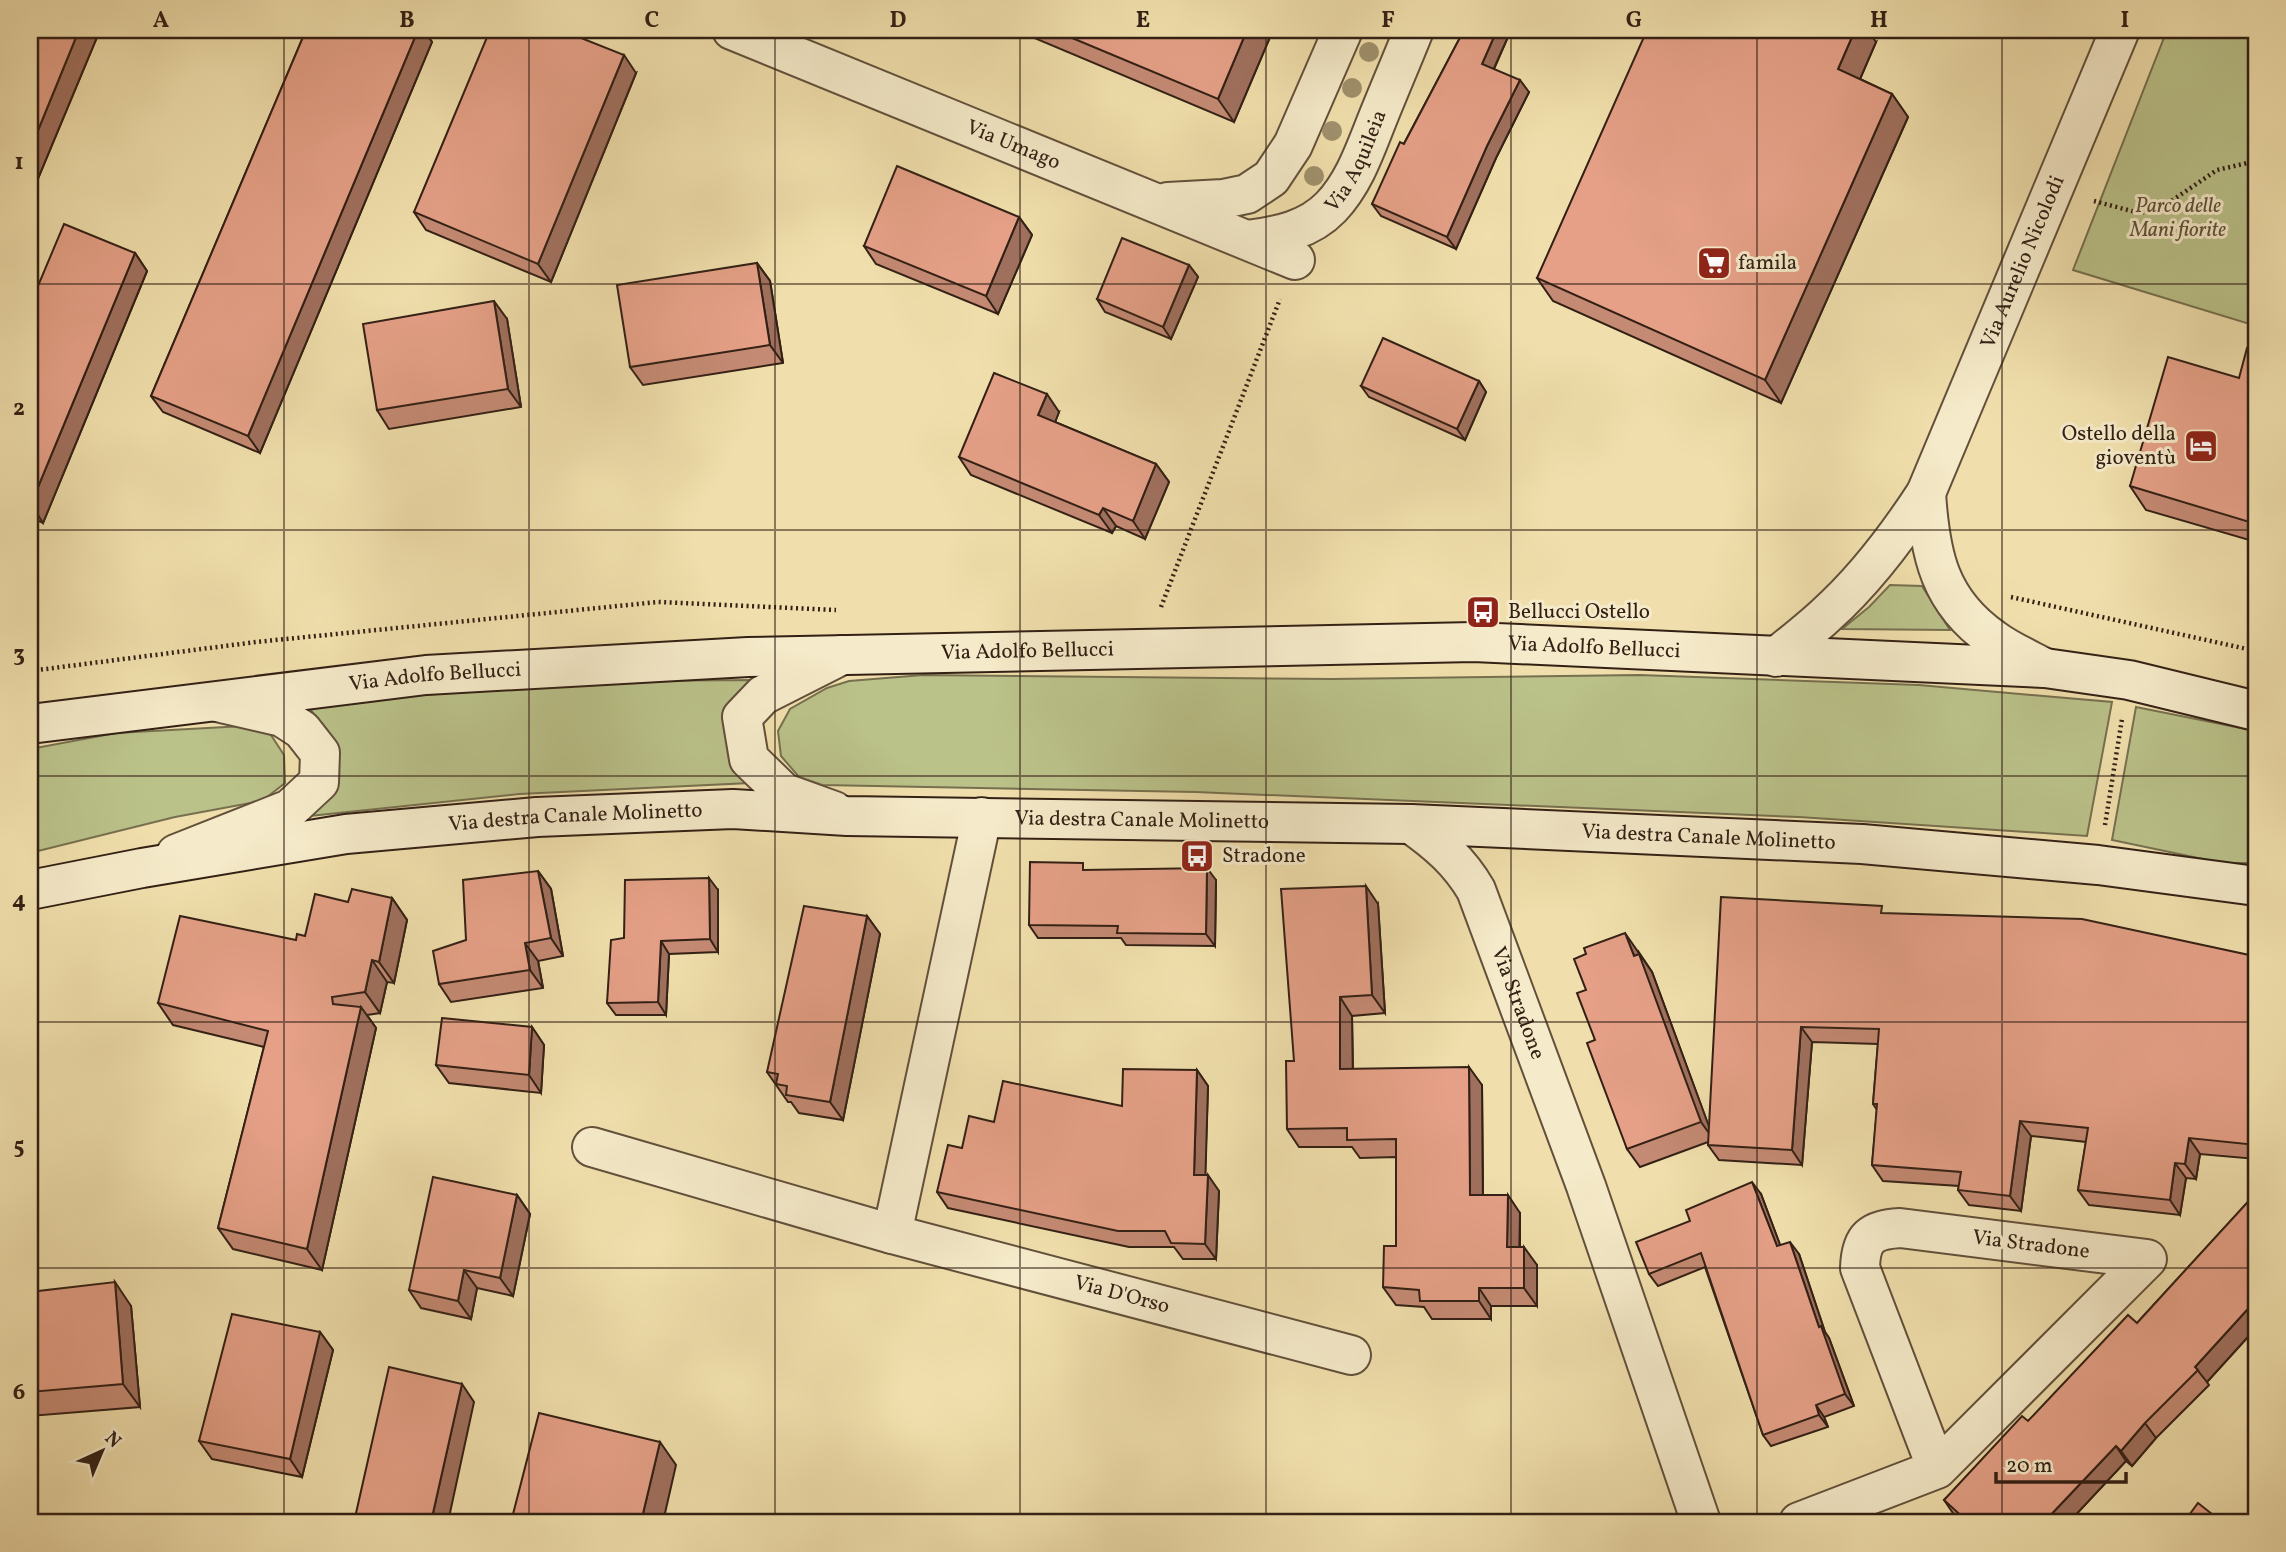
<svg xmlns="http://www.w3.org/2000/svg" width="2286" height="1552" viewBox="0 0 2286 1552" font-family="Vollkorn,serif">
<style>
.green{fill:#bac189;stroke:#76704f;stroke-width:2}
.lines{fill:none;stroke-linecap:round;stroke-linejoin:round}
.street-casing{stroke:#62503b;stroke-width:42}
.secondary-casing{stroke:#332015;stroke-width:42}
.path{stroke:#332015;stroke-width:4.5;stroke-dasharray:2 3.5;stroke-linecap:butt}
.street{stroke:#f5eac9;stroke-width:38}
.secondary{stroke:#f5eac9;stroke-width:38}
.tree{fill:#9f906c}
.wall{fill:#c58a74;stroke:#332015;stroke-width:2}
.shaded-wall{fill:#a0705e;stroke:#332015;stroke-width:2}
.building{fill:#e5a087;stroke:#332015;stroke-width:2}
.grid{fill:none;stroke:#332015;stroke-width:2;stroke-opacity:0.55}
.labels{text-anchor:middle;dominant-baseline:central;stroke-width:6;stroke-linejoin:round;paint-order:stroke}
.street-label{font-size:21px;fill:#332015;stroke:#f5eac9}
.park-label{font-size:21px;font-style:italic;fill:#5c5038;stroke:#f5eac9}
.poi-label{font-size:21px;fill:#332015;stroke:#f5eac9;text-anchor:start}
.neatline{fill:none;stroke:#332015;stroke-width:2.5}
.grid-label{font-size:23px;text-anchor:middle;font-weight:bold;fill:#332015}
</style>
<rect width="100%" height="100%" fill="#f0dfac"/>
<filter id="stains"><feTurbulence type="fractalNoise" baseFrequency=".00286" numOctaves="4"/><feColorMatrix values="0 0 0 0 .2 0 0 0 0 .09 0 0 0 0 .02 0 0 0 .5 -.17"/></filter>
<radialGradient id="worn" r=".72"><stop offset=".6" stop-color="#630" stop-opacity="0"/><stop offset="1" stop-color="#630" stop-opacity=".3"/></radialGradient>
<g class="green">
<path d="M2167,30H2256V326L2073,270Z"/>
<path d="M1890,585L1922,586L1950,630L1842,629L1869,607Z"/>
<path d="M923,675L1333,679L1640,675L1919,685L2112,702L2087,836L1799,817L1196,792L822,785L799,777L781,756L778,731L790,709L827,688L849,681Z"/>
<path d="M758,680L750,783L519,794L300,817L338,765L328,731L309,708L358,700L605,681Z"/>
<path d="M2136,707L2256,731V863H2222L2112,840Z"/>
<path d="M244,726L269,732L284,755L285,783L262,801L175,817L30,853V749L116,733Z"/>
</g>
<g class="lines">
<g class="street-casing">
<g id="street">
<path id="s1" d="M732,30L1295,260"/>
<path d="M1168,202L1223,199L1247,194L1271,178L1293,145L1343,30"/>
<path id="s2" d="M1248,240C1278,236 1309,230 1331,207C1354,183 1365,150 1377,120C1389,90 1402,60 1414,30"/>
<path d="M1926,493C1930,555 1939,601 1993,639C2009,651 2028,659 2045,668"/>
<path id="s3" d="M1776,657C1793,643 1810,630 1826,615C1865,580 1898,536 1926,493L2120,30"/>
<path d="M834,811L784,793L749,759L742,717L763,695L842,655"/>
<path id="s4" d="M1411,824C1438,843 1459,861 1476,890L1586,1186L1701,1522"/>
<path d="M176,854L290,809L319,782L320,753L302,730L282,717L217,702"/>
<path id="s5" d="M592,1147L892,1234L1351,1355"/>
<path d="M892,1234L982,817"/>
<path d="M1799,1522L1937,1469L2147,1259L1900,1228C1871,1230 1861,1237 1860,1268L1937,1469"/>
</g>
</g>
<g class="secondary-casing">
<g id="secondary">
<path id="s6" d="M30,724L426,675L748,657L1474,642L2045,668L2129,680L2256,711"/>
<path id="s7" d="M30,890L142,868L346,834L537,817L733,809L847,816L1411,824L1862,844L2098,865L2256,886"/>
</g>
</g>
<g class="path">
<path d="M2094,201L2139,213L2158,210L2217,170L2256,161"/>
<path d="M2011,597L2256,651"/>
<path d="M1161,607L1280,299"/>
<path d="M30,671L256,642L658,602L836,610"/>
<path d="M2105,825L2122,719"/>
</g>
<use href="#street" class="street"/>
<use href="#secondary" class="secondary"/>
</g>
<g class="tree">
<circle cx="1369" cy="52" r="10"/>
<circle cx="1352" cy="88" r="10"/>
<circle cx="1332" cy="131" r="10"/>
<circle cx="1314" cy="176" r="10"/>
</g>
<g class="wall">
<path d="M30,30H100L37,181L30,178Z"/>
<path d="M306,30H423L432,42L260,453L163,412L151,396Z"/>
<path d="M1018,30H1273L1234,122L1020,32Z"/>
<path d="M1464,30H1511L1494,69L1529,92L1496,158L1456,249L1381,216L1372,204Z"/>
<path d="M1876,42L1860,79L1892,94L1908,117L1781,403L1553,301L1537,278Z"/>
<path d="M636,73L551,282L426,230L414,212Z"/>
<path d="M1019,217L1032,235L998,314L876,264L864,246Z"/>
<path d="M135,253L147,271L43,523L30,517V305Z"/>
<path d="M757,263L770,281L783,363L643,385L630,367Z"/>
<path d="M1189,265L1198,277L1171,339L1105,312L1097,299Z"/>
<path d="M507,319L521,407L389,429L377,410Z"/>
<path d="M2256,351V542L2146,510L2130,486L2239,378Z"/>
<path d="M1479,381L1486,392L1465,440L1369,397L1361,386Z"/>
<path d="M1059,412L1055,422L1156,464L1169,482L1145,539L1116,526L1112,533L971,475L959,457Z"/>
<path d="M1089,870L1216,880L1215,946L1126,945L1121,938H1038L1029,925Z"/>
<path d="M538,871L551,889L563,956L538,961L543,988L451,1002L439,984L466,940Z"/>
<path d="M718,890V952L669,954L666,1015H616L607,1003L624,938Z"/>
<path d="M392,898L407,920L394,983L387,982L380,1013L367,1015L376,1028L322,1270L233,1249L218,1228L264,1047L173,1025L158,1003L305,936L348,902Z"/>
<path d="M1378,904L1385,1013L1352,1016L1353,1069L1482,1085L1483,1195L1520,1213V1247L1537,1265V1306H1491V1319H1432L1424,1307L1396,1305L1383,1287L1396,1246V1157L1360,1158L1352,1147H1299L1287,1129L1294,1061Z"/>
<path d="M1887,914L2254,956L2256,952V1159L2200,1154L2196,1179L2186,1178L2180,1215L2089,1205L2078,1190L2086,1142L2031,1136L2021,1211L1969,1205L1958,1190L1959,1186L1883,1181L1872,1165L1877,1110L1873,1104L1878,1044L1812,1042L1802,1165L1719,1160L1708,1145V1142L1640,1167L1627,1149L1595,1040L1586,990L1638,951L1652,972L1709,1127Z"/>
<path d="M867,916L880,934L843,1120L799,1113L791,1102H788L767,1072Z"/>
<path d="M532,1027L544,1045L541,1093L449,1083L436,1065Z"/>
<path d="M1197,1070L1208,1086L1205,1175L1219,1191L1216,1259H1183L1174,1247H1129L948,1208L937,1192L962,1148L994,1122L1122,1106Z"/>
<path d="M2256,1193V1328L2207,1382L2209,1385L2156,1438L2132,1466L2126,1461L2069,1522H1962L1955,1516L1944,1500L2028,1421L2137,1323Z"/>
<path d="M1761,1194L1780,1245L1799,1254L1825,1332L1829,1338L1854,1406L1824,1417L1828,1427L1771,1446L1763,1435L1705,1267L1658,1286L1649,1274Z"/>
<path d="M517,1195L530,1214L513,1296L477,1288L471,1319L421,1308L409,1290Z"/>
<path d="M30,1292L131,1306L140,1407L30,1416Z"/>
<path d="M320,1332L333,1350L302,1477L212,1459L199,1441Z"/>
</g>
<g class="shaded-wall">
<path d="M79,30H100L37,181L30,170V150Z"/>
<path d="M418,30H423L432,42L260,453L248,436Z"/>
<path d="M1247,30H1273L1234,122L1218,99Z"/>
<path d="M1497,30H1511L1491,75L1482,64Z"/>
<path d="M1855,30H1868L1876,42L1854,93L1838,69Z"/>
<path d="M624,55L636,73L551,282L538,264Z"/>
<path d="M1520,80L1529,92L1496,158L1456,249L1447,237L1487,146Z"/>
<path d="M1892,94L1908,117L1781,403L1765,380Z"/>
<path d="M1019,217L1032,235L998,314L986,296Z"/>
<path d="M135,253L147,271L43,523L31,504Z"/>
<path d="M757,263L770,281L783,363L770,345Z"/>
<path d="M1189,265L1198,277L1171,339L1163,327Z"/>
<path d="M494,301L507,319L521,407L508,389Z"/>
<path d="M1479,381L1486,392L1465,440L1457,429Z"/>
<path d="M1047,394L1059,412L1051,433L1038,415Z"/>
<path d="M1156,464L1169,482L1145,539L1133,521Z"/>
<path d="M1103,508L1116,526L1112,533L1099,515Z"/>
<path d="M1207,868L1216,880L1215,946L1206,934Z"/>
<path d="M538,871L551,889L563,956L551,938Z"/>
<path d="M709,878L718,890V952L710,939Z"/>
<path d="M1366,886L1378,904L1385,1013L1372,995Z"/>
<path d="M392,898L407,920L394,983L379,962Z"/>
<path d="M867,916L880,934L843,1120L830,1102Z"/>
<path d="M1625,933L1652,972L1714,1140L1701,1122Z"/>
<path d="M661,941L669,954L666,1015L658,1002Z"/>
<path d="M525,943L538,961L543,988L530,970Z"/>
<path d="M372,960L387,982L380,1013L365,992Z"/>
<path d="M1340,997L1352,1016L1353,1087L1340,1069Z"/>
<path d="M361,1007L376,1028L322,1270L307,1249Z"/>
<path d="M532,1027L544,1045L541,1093L529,1075Z"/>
<path d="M1801,1027L1812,1042L1802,1165L1792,1150Z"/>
<path d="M1469,1067L1482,1085L1483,1213L1470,1195Z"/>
<path d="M1197,1070L1208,1086L1205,1191L1194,1175Z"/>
<path d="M2020,1121L2031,1136L2021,1211L2010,1196Z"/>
<path d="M2189,1138L2200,1154L2196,1179L2185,1164Z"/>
<path d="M2175,1163L2186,1178L2180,1215L2170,1200Z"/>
<path d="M1208,1175L1219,1191L1216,1259L1205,1244Z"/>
<path d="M1752,1182L1761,1194L1785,1258L1777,1246Z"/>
<path d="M517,1195L530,1214L513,1296L500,1278Z"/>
<path d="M1508,1195L1520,1213L1519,1265L1507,1247Z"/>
<path d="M1790,1242L1799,1254L1825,1332L1829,1338L1854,1406L1845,1394L1819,1327Z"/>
<path d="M1524,1247L1537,1265V1306L1524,1288Z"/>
<path d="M464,1270L477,1288L471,1319L458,1301Z"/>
<path d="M115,1282L131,1306L140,1407L123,1384Z"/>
<path d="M1479,1288L1491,1306V1319L1479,1301Z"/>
<path d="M2256,1300V1328L2207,1382L2195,1367Z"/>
<path d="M320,1332L333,1350L302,1477L290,1459Z"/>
<path d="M462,1384L474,1402L448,1522H431Z"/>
<path d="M1816,1405L1824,1417L1828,1427L1819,1415Z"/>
<path d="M2145,1423L2156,1438L2132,1466L2121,1451Z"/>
<path d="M660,1442L676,1465L663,1522H641Z"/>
<path d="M2116,1446L2126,1461L2069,1522H2044Z"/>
</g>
<g class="building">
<path d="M30,30H79L30,150Z"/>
<path d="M306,30H418L248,436L151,396Z"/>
<path d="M490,30H561L624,55L538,264L414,212Z"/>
<path d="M1053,30H1247L1218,99Z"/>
<path d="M1464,30H1497L1482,64L1520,80L1487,146L1447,237L1372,204L1400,142L1404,144Z"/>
<path d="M1647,30H1855L1838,69L1892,94L1765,380L1537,278Z"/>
<path d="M897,166L1019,217L986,296L864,246Z"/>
<path d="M64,224L135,253L31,504H30V305Z"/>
<path d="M1122,238L1189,265L1163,327L1097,299Z"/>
<path d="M757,263L770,345L630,367L617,285Z"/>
<path d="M494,301L508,389L377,410L363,324Z"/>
<path d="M1383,338L1479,381L1457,429L1361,386Z"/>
<path d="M2247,348L2256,351V524L2130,486L2168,357L2239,378Z"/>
<path d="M994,373L1047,394L1038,415L1156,464L1133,521L1103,508L1099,515L959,457Z"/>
<path d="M1030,862L1083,863V870L1207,868L1206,934L1117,933L1118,926L1029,925Z"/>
<path d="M538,871L551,938L525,943L530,970L439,984L433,951L466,940L463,880Z"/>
<path d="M709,878L710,939L661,941L658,1002L607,1003L611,940L624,938L625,880Z"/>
<path d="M1366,886L1372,995L1340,997V1069L1469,1067L1470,1195H1508L1507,1247H1524V1288H1479V1301H1420L1419,1290L1383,1287L1384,1246H1396V1139L1347,1140V1128L1287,1129L1286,1061H1294L1281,889Z"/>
<path d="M352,889L392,898L379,962L372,960L365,992L332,997L333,1004L361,1007L307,1249L218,1228L268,1031L158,1003L180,916L296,940L297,934L305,936L315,894L348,902Z"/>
<path d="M1721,897L1882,906L1881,913L2082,919L2254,956L2255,952H2256V1145L2189,1138L2185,1164L2175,1163L2170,1200L2078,1190L2088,1128L2020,1121L2010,1196L1958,1190L1961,1172L1872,1165L1877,1104H1873L1879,1029L1801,1027L1792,1150L1708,1145Z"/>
<path d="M804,906L867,916L830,1102L786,1095L787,1086L776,1084L778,1074L767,1072Z"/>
<path d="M1625,933L1634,956L1639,954L1701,1122L1627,1149L1587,1043L1595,1040L1577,993L1586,990L1574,959L1586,954L1584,948Z"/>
<path d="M442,1018L532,1027L529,1075L436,1065Z"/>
<path d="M1123,1069L1197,1070L1194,1175H1208L1205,1244L1171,1243L1165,1231H1118L937,1192L948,1145L962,1148L969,1116L994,1122L1003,1081L1122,1106Z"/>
<path d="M433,1177L517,1195L500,1278L464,1270L458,1301L409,1290Z"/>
<path d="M1752,1182L1777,1246L1790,1242L1819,1327L1821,1326L1845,1394L1816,1405L1819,1415L1763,1435L1701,1253L1649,1274L1636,1242L1690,1221L1686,1210Z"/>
<path d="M2256,1193V1300L2195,1367L2198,1370L2145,1423L2121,1451L2116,1446L2044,1522H1968L1944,1500L2022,1416L2028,1421L2128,1315L2137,1323Z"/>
<path d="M115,1282L123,1384L30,1392V1292Z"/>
<path d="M232,1314L320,1332L290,1459L199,1441Z"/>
<path d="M389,1367L462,1384L431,1522H354Z"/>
<path d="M539,1413L660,1442L641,1522H511Z"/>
<path d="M2198,1503L2222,1522H2184Z"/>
<path d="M1896,1518L1898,1522H1884Z"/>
</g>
<path class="grid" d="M284,30V1522M529,30V1522M775,30V1522M1020,30V1522M1266,30V1522M1511,30V1522M1757,30V1522M2002,30V1522M30,284H2256M30,530H2256M30,776H2256M30,1022H2256M30,1268H2256"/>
<defs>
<g id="supermarket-square" transform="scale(1.75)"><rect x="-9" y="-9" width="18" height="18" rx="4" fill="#8f2418" stroke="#f5eac9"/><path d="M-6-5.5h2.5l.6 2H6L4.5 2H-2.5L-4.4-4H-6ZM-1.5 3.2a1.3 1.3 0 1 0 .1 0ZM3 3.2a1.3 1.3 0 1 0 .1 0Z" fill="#fff"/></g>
<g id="hotel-square" transform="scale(1.75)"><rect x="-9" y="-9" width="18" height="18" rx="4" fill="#8f2418" stroke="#f5eac9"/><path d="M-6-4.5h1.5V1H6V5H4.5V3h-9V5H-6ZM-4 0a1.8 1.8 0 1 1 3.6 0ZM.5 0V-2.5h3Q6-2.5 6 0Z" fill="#fff"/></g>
<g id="bus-square" transform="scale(1.75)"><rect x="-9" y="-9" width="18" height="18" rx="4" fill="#8f2418" stroke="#f5eac9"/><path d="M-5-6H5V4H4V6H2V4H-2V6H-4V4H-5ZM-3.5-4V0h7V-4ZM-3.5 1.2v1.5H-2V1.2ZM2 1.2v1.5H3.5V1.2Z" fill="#fff"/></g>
</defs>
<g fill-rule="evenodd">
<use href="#supermarket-square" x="1714" y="263"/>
<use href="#hotel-square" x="2201" y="446"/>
<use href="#bus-square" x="1483" y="612"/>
<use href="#bus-square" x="1197" y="856"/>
</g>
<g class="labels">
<g class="street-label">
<text stroke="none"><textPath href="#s1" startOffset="304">Via Umago</textPath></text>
<text stroke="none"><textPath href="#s2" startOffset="144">Via Aquileia</textPath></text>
<text stroke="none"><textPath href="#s3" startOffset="474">Via Aurelio Nicolodi</textPath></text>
<text stroke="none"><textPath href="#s6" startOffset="1568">Via Adolfo Bellucci</textPath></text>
<text stroke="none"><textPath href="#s6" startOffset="1001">Via Adolfo Bellucci</textPath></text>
<text stroke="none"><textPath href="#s6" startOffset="408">Via Adolfo Bellucci</textPath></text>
<text stroke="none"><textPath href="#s7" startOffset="551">Via destra Canale Molinetto</textPath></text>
<text stroke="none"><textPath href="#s7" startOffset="1118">Via destra Canale Molinetto</textPath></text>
<text stroke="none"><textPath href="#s7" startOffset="1685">Via destra Canale Molinetto</textPath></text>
<text stroke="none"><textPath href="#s4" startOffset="214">Via Stradone</textPath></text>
<text transform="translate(2031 1245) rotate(7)">Via Stradone</text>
<text stroke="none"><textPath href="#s5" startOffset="550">Via D'Orso</textPath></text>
</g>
<g class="park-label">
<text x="2178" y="206">Parco delle<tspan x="2178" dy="24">Mani fiorite</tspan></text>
</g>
<g class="poi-label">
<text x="1738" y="263">famila</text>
<text x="2176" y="434" text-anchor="end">Ostello della<tspan x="2176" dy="24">gioventù</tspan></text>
<text x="1508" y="612">Bellucci Ostello</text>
<text x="1222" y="856">Stradone</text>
</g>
</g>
<rect width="2286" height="1552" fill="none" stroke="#f0dfac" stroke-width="77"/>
<g transform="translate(102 1451) rotate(44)" stroke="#f5eac9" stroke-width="5" paint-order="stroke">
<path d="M0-5L12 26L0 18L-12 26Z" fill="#332015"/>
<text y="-10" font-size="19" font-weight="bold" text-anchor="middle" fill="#332015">N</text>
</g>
<path d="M1996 1472v10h130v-10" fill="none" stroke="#332015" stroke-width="3.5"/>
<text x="2006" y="1472" font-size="21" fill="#332015" stroke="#f5eac9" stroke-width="5" paint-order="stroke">20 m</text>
<rect x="38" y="38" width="2210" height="1476" class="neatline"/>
<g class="grid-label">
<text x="161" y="27">A</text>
<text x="407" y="27">B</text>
<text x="652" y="27">C</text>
<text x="898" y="27">D</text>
<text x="1143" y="27">E</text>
<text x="1388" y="27">F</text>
<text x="1634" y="27">G</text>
<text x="1879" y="27">H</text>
<text x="2125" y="27">I</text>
<text x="19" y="169">1</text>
<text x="19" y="415">2</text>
<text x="19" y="661">3</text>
<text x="19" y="907">4</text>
<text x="19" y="1153">5</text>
<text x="19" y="1399">6</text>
</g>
<rect width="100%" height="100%" filter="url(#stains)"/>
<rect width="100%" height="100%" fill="url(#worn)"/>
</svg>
